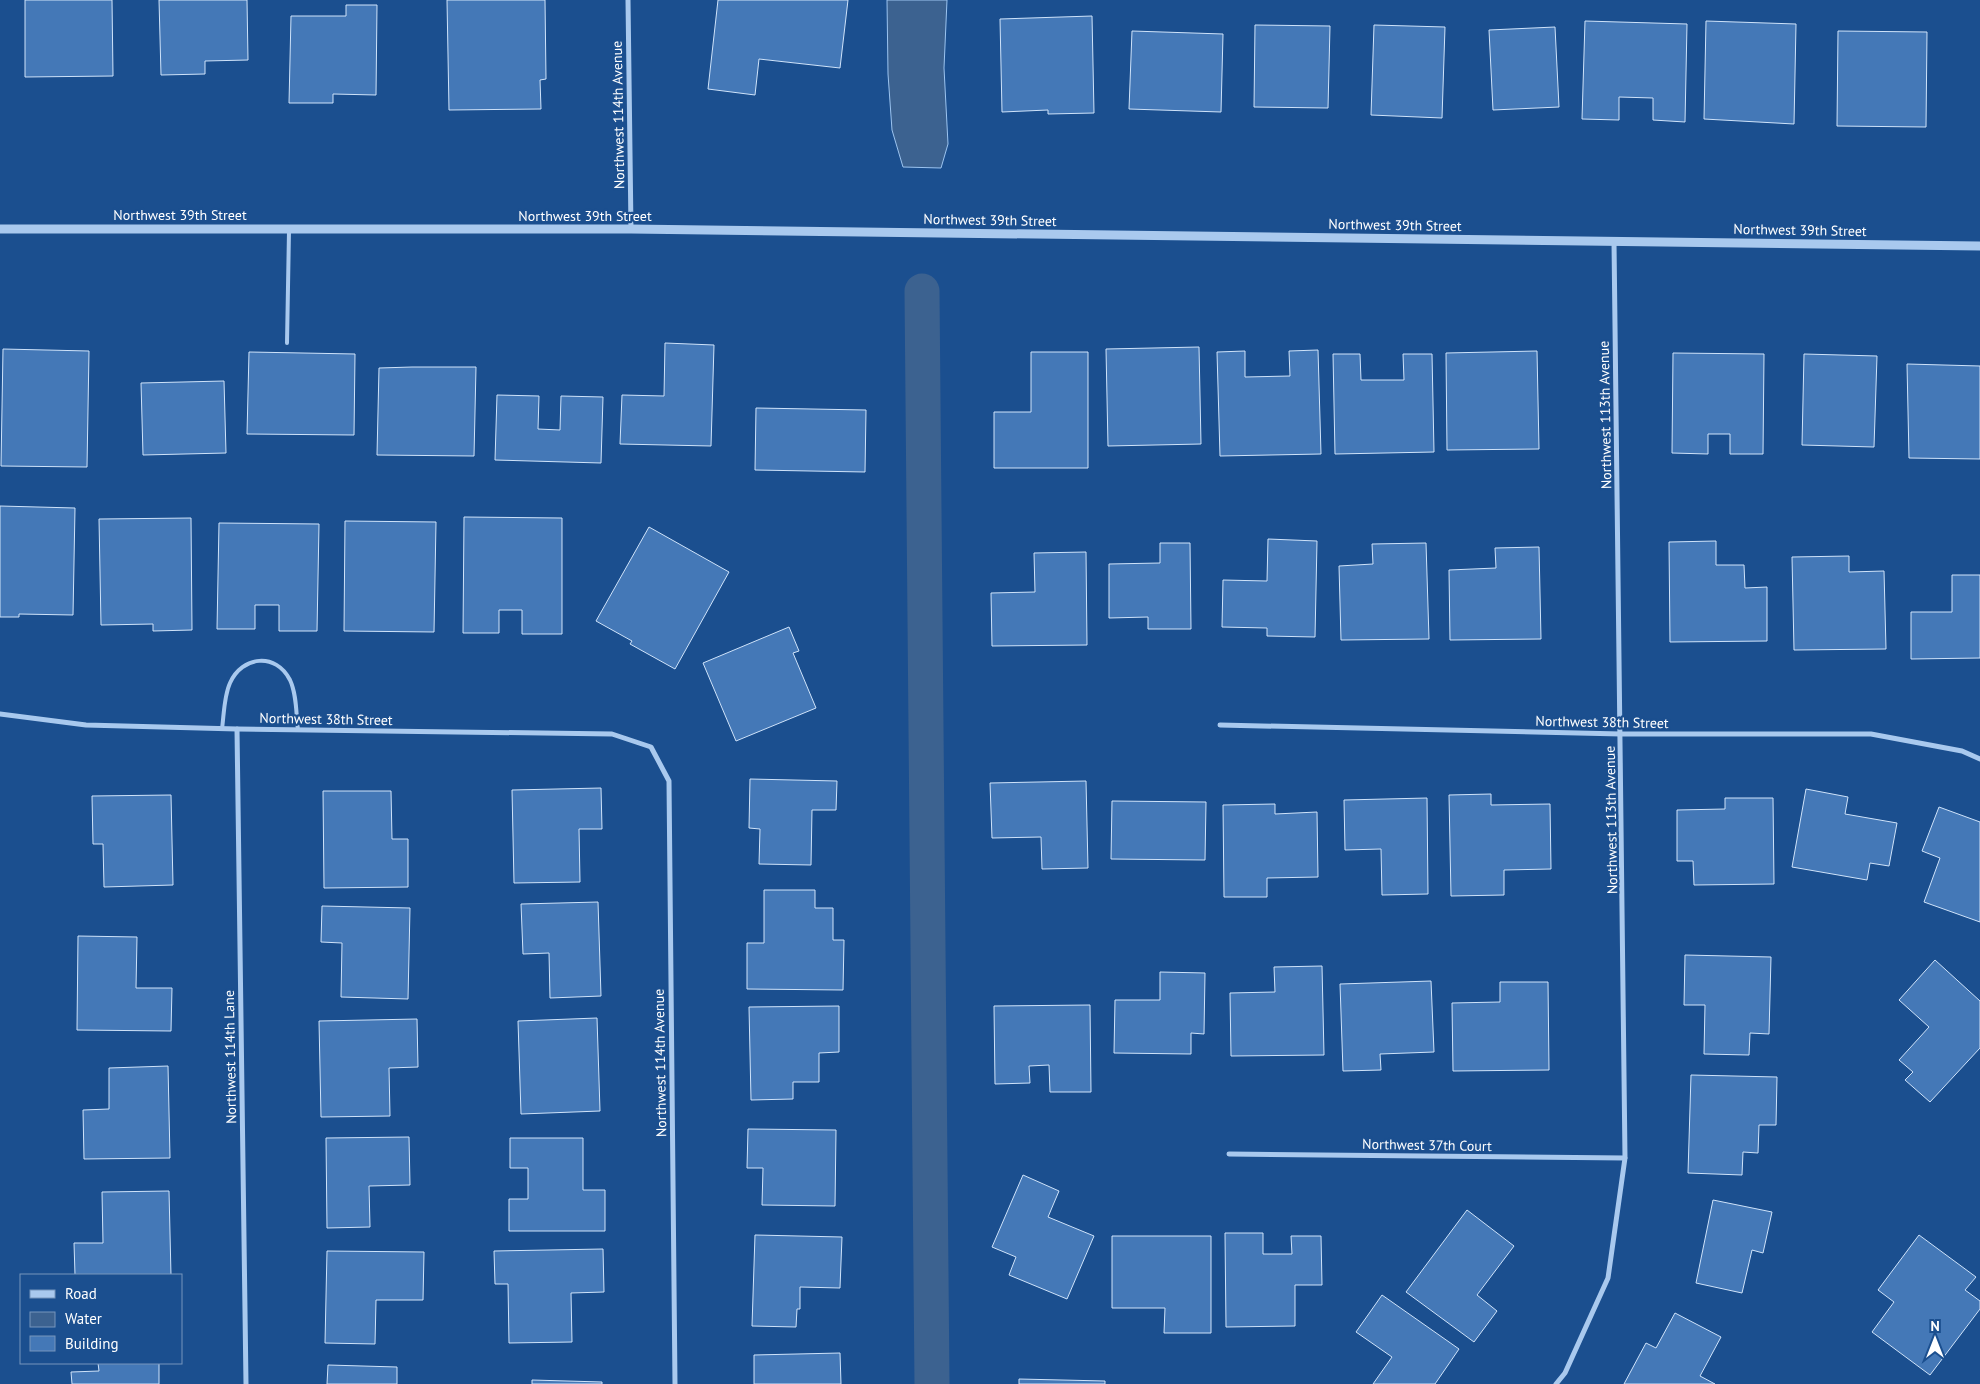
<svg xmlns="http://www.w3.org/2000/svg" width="1980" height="1384" viewBox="0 0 1980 1384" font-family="'PT Sans',sans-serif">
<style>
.water{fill:#3c6290;stroke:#9cc4f0}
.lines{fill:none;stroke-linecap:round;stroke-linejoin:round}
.canal{stroke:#3c6290;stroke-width:35}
.building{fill:#4478b7;stroke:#cfe3fa}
.service{stroke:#a9c9ee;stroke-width:4}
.minor{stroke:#a9c9ee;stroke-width:5}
.tertiary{stroke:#a9c9ee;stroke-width:9}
.labels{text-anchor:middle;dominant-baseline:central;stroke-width:4.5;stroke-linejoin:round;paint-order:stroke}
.street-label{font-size:14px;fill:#fff;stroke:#1b4f8f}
</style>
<rect width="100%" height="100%" fill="#1b4f8f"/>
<path class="water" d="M887,0H947L944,68L948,144L941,168L903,167L892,130L888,74Z"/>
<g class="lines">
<path class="canal" d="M922,291L932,1384"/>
</g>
<g class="building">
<path d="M25,0H112L113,76L25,77Z"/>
<path d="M159,0H247L248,60L205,61V74L161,75Z"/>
<path d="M447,0H545L546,79L540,80L541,109L449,110Z"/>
<path d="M718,0H848L840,68L759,59L755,95L708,89Z"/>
<path d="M346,5H377L376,95L333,94V103H289L291,16H346Z"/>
<path d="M1092,16L1094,113L1048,114V110L1002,112L1000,19Z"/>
<path d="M1585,21L1687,24L1685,122L1653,120V98L1619,97V120L1582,119Z"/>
<path d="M1706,21L1796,24L1794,124L1704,119Z"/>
<path d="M1255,25L1330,26L1328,108L1254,107Z"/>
<path d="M1374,25L1445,27L1442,118L1371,115Z"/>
<path d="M1555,27L1559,107L1493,110L1489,30Z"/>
<path d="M1132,31L1223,34L1221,112L1129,109Z"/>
<path d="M1838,31L1927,32L1926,127L1837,126Z"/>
<path d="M665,343L714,345L711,446L620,444L622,395L664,396Z"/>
<path d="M1199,347L1201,444L1108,446L1106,349Z"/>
<path d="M3,349L89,351L87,467L1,466Z"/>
<path d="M1318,350L1321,454L1220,456L1217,352L1245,351V377L1290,376L1289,351Z"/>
<path d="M1537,351L1539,449L1447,450L1446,353Z"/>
<path d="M249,352L355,354L354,435L247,434Z"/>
<path d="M1031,352H1088V468H994V412H1031Z"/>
<path d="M1673,353L1764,354L1763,454H1730V434H1708V454L1672,453Z"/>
<path d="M1333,354H1360L1361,380H1404L1403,354H1432L1434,452L1335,454Z"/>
<path d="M1804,354L1877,356L1874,447L1802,445Z"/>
<path d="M1907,364L1980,366V459L1909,458Z"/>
<path d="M412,367H476L474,456L377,455L379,368Z"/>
<path d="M224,381L226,453L143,455L141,383Z"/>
<path d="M497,395L539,396L538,429L560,430L561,396L603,397L601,463L495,460Z"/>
<path d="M756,408L866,410L865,472L755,470Z"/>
<path d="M0,506L75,508L73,615L19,614V617H0Z"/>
<path d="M464,517L562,518V634H522V610H499V633H463Z"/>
<path d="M191,518L192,630L153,631V624L101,625L99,519Z"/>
<path d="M345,521L436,522L434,632L344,631Z"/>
<path d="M219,523L319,524L317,631H279V605H255V629H217Z"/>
<path d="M649,527L729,572L675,669L630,644L632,641L596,621Z"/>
<path d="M1268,539L1317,541L1315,637L1267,636V628L1222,627L1223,580L1267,581Z"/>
<path d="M1716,541V565H1744L1745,588L1767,587V641L1670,642L1669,542Z"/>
<path d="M1160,543H1190L1191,629H1148V617L1109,618V564L1160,563Z"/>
<path d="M1426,543L1429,639L1341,640L1339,566L1373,564L1372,544Z"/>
<path d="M1539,547L1541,639L1450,640L1449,570L1496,568L1495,548Z"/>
<path d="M1086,552L1087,645L992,646L991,593L1035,592L1034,553Z"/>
<path d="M1849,556V572L1884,571L1886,649L1794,650L1792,557Z"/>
<path d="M1952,575H1980V658L1911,659V612H1952Z"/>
<path d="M789,627L799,651L793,653L816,708L736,741L703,663Z"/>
<path d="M750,779L837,781L836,810H812L811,865L759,864L760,829L749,828Z"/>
<path d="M1086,781L1088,868L1042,869L1041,837L992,838L990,783Z"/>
<path d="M601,788L602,829H579L580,882L514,883L512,790Z"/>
<path d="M1806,789L1848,797L1845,814L1897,823L1889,866L1870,863L1867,880L1792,867Z"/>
<path d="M323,791H391L392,839H408V887L324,888Z"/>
<path d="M1491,794V805L1550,804L1551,869L1504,870V895L1451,896L1449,795Z"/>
<path d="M171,795L173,885L104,887L103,844H93L92,796Z"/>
<path d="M1427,798L1428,894L1382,895L1381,849L1345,850L1344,800Z"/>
<path d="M1725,798H1773L1774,884L1694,885L1693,861H1677V810L1725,809Z"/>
<path d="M1112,801L1206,802L1205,860L1111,859Z"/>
<path d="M1275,804V814L1317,812L1318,877L1267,878V897H1224L1223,805Z"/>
<path d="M1939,807L1980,822V922L1924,902L1940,858L1922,851Z"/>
<path d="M764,890H815V908H833V940H844L843,990L747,989V943H764Z"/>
<path d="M598,902L601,996L550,998L549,953L523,954L521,904Z"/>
<path d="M322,906L410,908L408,999L341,997L342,943L321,942Z"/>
<path d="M78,936L137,937L136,988H172L171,1031L77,1030Z"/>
<path d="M1685,955L1771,957L1769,1034L1750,1033L1749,1055L1704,1054L1705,1005H1684Z"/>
<path d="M1935,960L1980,1001V1048L1930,1102L1905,1080L1913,1072L1899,1060L1929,1027L1899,1000Z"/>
<path d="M1322,966L1324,1055L1231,1056L1230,993L1275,992L1274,967Z"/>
<path d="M1160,972L1205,973L1204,1034L1191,1033V1054L1114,1053L1115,1000H1160Z"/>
<path d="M1431,981L1434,1052L1380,1054L1381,1070L1343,1071L1340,984Z"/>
<path d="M1500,982H1548L1549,1070L1453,1071L1452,1003L1500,1002Z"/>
<path d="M1090,1005L1091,1092H1050L1049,1065L1029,1066L1030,1083L995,1084L994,1006Z"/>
<path d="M839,1006V1052L819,1053V1082H793V1099L751,1100L749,1007Z"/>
<path d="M597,1018L600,1111L521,1114L518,1021Z"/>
<path d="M417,1019L418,1067L389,1068L390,1116L321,1117L319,1021Z"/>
<path d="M168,1066L170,1158L84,1159L83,1110L109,1109V1068Z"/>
<path d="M1691,1075L1777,1077L1776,1125H1759L1758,1153L1743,1152L1742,1175L1688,1173Z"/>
<path d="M748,1129L836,1130L835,1206L762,1205L763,1168H747Z"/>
<path d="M409,1137L410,1185L369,1186L370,1227L327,1228L326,1138Z"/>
<path d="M510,1138H583V1190H605V1231H509V1199H528V1168H510Z"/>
<path d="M1023,1175L1059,1191L1048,1217L1094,1236L1067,1299L1009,1275L1016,1257L992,1247Z"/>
<path d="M169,1191L171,1275H75L74,1243H103L102,1192Z"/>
<path d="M1713,1200L1772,1212L1763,1253L1752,1250L1742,1293L1696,1283Z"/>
<path d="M1467,1210L1514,1246L1477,1295L1497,1311L1474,1342L1406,1292Z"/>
<path d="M1225,1233H1263V1254H1292L1291,1236H1321L1322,1285H1295V1326L1226,1327Z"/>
<path d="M755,1235L842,1237L840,1288L800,1287V1309H797L796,1327L752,1326Z"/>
<path d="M1919,1235L1976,1277L1965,1290L1980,1301V1309L1930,1375L1872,1332L1894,1302L1878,1290Z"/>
<path d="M1112,1236H1211V1333H1164L1165,1308H1112Z"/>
<path d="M603,1249L604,1292L571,1293L572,1342L509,1343L508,1284H495L494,1251Z"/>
<path d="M327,1251L424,1252L423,1300H376L375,1344L325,1343Z"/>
<path d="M1382,1295L1459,1349L1435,1384H1373L1392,1357L1356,1332Z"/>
<path d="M1675,1313L1721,1337L1700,1376L1715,1384H1624L1646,1343L1656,1348Z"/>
<path d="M840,1353L841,1384H754V1355Z"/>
<path d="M98,1363H159V1384H72L71,1372L99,1371Z"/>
<path d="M328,1365L397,1367V1384H327Z"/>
<path d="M1019,1379L1105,1381V1384H1019Z"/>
<path d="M532,1380L602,1382V1384H532Z"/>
</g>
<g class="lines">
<g class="service">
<path d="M287,343L289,231"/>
<path d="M222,729C224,714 224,696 230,683C242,656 276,652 290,680C297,695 296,714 298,730"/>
</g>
<g class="minor">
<path d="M628,0L631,229"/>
<path d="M0,714L86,725L237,729L612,734L651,747L669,781L675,1384"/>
<path d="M1220,725L1621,734H1871L1962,751L1980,759"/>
<path d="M237,729L246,1384"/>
<path d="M1229,1154L1625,1158"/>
<path d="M1556,1384L1565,1373L1608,1278L1625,1158L1614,242"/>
</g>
<path class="tertiary" d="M0,229H631L1980,246"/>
</g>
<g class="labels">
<g class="street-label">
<text transform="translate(618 115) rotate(-91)">Northwest 114th Avenue</text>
<text x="180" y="215">Northwest 39th Street</text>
<text x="585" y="216">Northwest 39th Street</text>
<text transform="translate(990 220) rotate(1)">Northwest 39th Street</text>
<text transform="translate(1395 225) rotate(1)">Northwest 39th Street</text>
<text transform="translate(1800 230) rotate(1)">Northwest 39th Street</text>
<text transform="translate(1605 415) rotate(-91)">Northwest 113th Avenue</text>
<text transform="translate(326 719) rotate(1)">Northwest 38th Street</text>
<text transform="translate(1602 722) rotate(1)">Northwest 38th Street</text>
<text transform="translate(1611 820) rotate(-91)">Northwest 113th Avenue</text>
<text transform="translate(230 1057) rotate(-91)">Northwest 114th Lane</text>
<text transform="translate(660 1063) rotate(-91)">Northwest 114th Avenue</text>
<text transform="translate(1427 1145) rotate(1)">Northwest 37th Court</text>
</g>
</g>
<rect x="20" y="1274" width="162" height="90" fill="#1b4f8f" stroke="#7695bc"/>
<rect x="30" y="1290" width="25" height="8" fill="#a9c9ee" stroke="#7695bc"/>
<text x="65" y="1299" font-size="15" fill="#ffffff">Road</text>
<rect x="30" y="1312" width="25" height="15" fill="#3c6290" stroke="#7695bc"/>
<text x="65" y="1324" font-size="15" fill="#ffffff">Water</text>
<rect x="30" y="1336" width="25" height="15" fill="#4478b7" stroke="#7695bc"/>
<text x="65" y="1349" font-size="15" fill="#ffffff">Building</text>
<g transform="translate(1935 1339)" stroke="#1b4f8f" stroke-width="4" paint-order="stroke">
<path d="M0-4L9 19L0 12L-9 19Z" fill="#ffffff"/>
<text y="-8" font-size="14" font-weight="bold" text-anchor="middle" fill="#ffffff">N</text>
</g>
</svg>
